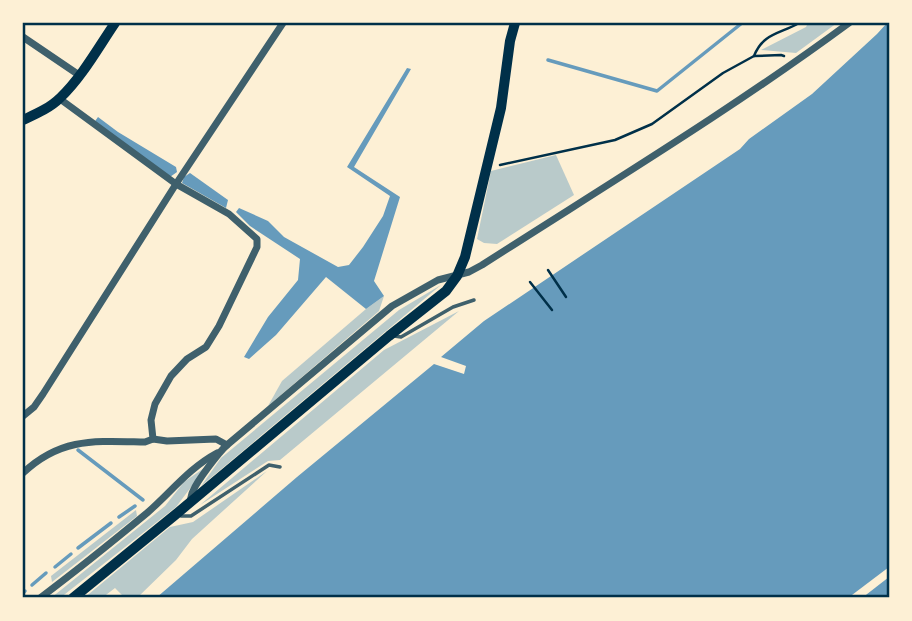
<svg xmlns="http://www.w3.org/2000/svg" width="912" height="621" viewBox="0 0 912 621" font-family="'IBM Plex Sans',sans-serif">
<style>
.green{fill:#b9caca}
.water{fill:#669bbc}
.pier{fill:#fdf0d5}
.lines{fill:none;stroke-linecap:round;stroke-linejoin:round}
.stream{stroke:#669bbc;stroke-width:3.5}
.path{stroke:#003049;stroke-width:2.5}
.service{stroke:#3f606c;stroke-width:3.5}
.minor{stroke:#3f606c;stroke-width:7}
.secondary{stroke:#003049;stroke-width:10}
.neatline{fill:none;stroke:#003049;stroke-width:2.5}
</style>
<rect width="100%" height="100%" fill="#fdf0d5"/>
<g class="green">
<path d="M808,23H837L796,53L761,50L806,27Z"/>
<path d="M556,155L574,195L497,244L484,243L477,239L491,171Z"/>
<path d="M441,285L201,486L221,458L399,310Z"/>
<path d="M384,296L379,311L268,406L282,381L366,309Z"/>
<path d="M459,311L280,460L268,461L200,505L384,350Z"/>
<path d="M207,466L176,507L60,598H51L165,506L184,482Z"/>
<path d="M267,471L192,539L176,560L137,598H125L115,588L102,598H84L170,527L193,522Z"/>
<path d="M136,510L137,516L52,582L51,576Z"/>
</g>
<g class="water">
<path d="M887,23H889V598H156L297,477L434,364L464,374L466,366L441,357L484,321L740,149L749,139L812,94L877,34Z"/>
<path d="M407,68L411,69L354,167L400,197L374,281L384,296L366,309L326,277L276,335L249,359L244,357L268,317L298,280L300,259L250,226L236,212L239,208L268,221L284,237L338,267L349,265L363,247L383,216L390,196L347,167Z"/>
<path d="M98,117L118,132L176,167L177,172L170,177L93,124Z"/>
<path d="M190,173L228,200L226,208L182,183L184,177Z"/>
</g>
<path class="pier" d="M889,567V577L862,598H848Z"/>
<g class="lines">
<g class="stream">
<path d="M548,60L657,91L742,23"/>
<path d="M78,450L143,500"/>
<path d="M119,517L135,506"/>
<path d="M78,548L111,523"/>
<path d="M55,567L71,554"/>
<path d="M32,585L46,573"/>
<path d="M23,593L25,591"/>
</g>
<g class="path">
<path d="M754,56C763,33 780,34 799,23"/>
<path d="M500,165L615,140L652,124L723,73L754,56L781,55L784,56"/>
<path d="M548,270L566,297"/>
<path d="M530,282L552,310"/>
</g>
<g class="service">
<path d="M394,336L401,337L453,307L474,300"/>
<path d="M181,516H191L269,465L280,467"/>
</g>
<g class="minor">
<path d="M23,37L79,75"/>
<path d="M23,416L34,407L43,394L176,184L283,23"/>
<path d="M153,439L167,441L216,439L227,445C219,452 197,481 193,491C191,494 191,498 190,502"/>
<path d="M227,445L392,306L438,280L469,272L482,265C605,186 731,110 849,23"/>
<path d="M23,473C61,437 96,441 145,442L153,439L151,420L155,404L171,376L187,359L206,347L219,326L257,247V239L229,214L176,184L60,99"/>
<path d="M40,598C76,571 112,542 147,513C170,493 189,468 217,453"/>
</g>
<g class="secondary">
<path d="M23,120C36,114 50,108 60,98C82,77 98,48 115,23"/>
<path d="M73,598L175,515L389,336L446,291L457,276L465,257L501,108L510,41L515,23"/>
</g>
</g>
<rect width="912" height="621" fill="none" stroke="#fdf0d5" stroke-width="49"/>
<rect x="24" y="24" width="864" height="572" class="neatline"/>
</svg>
